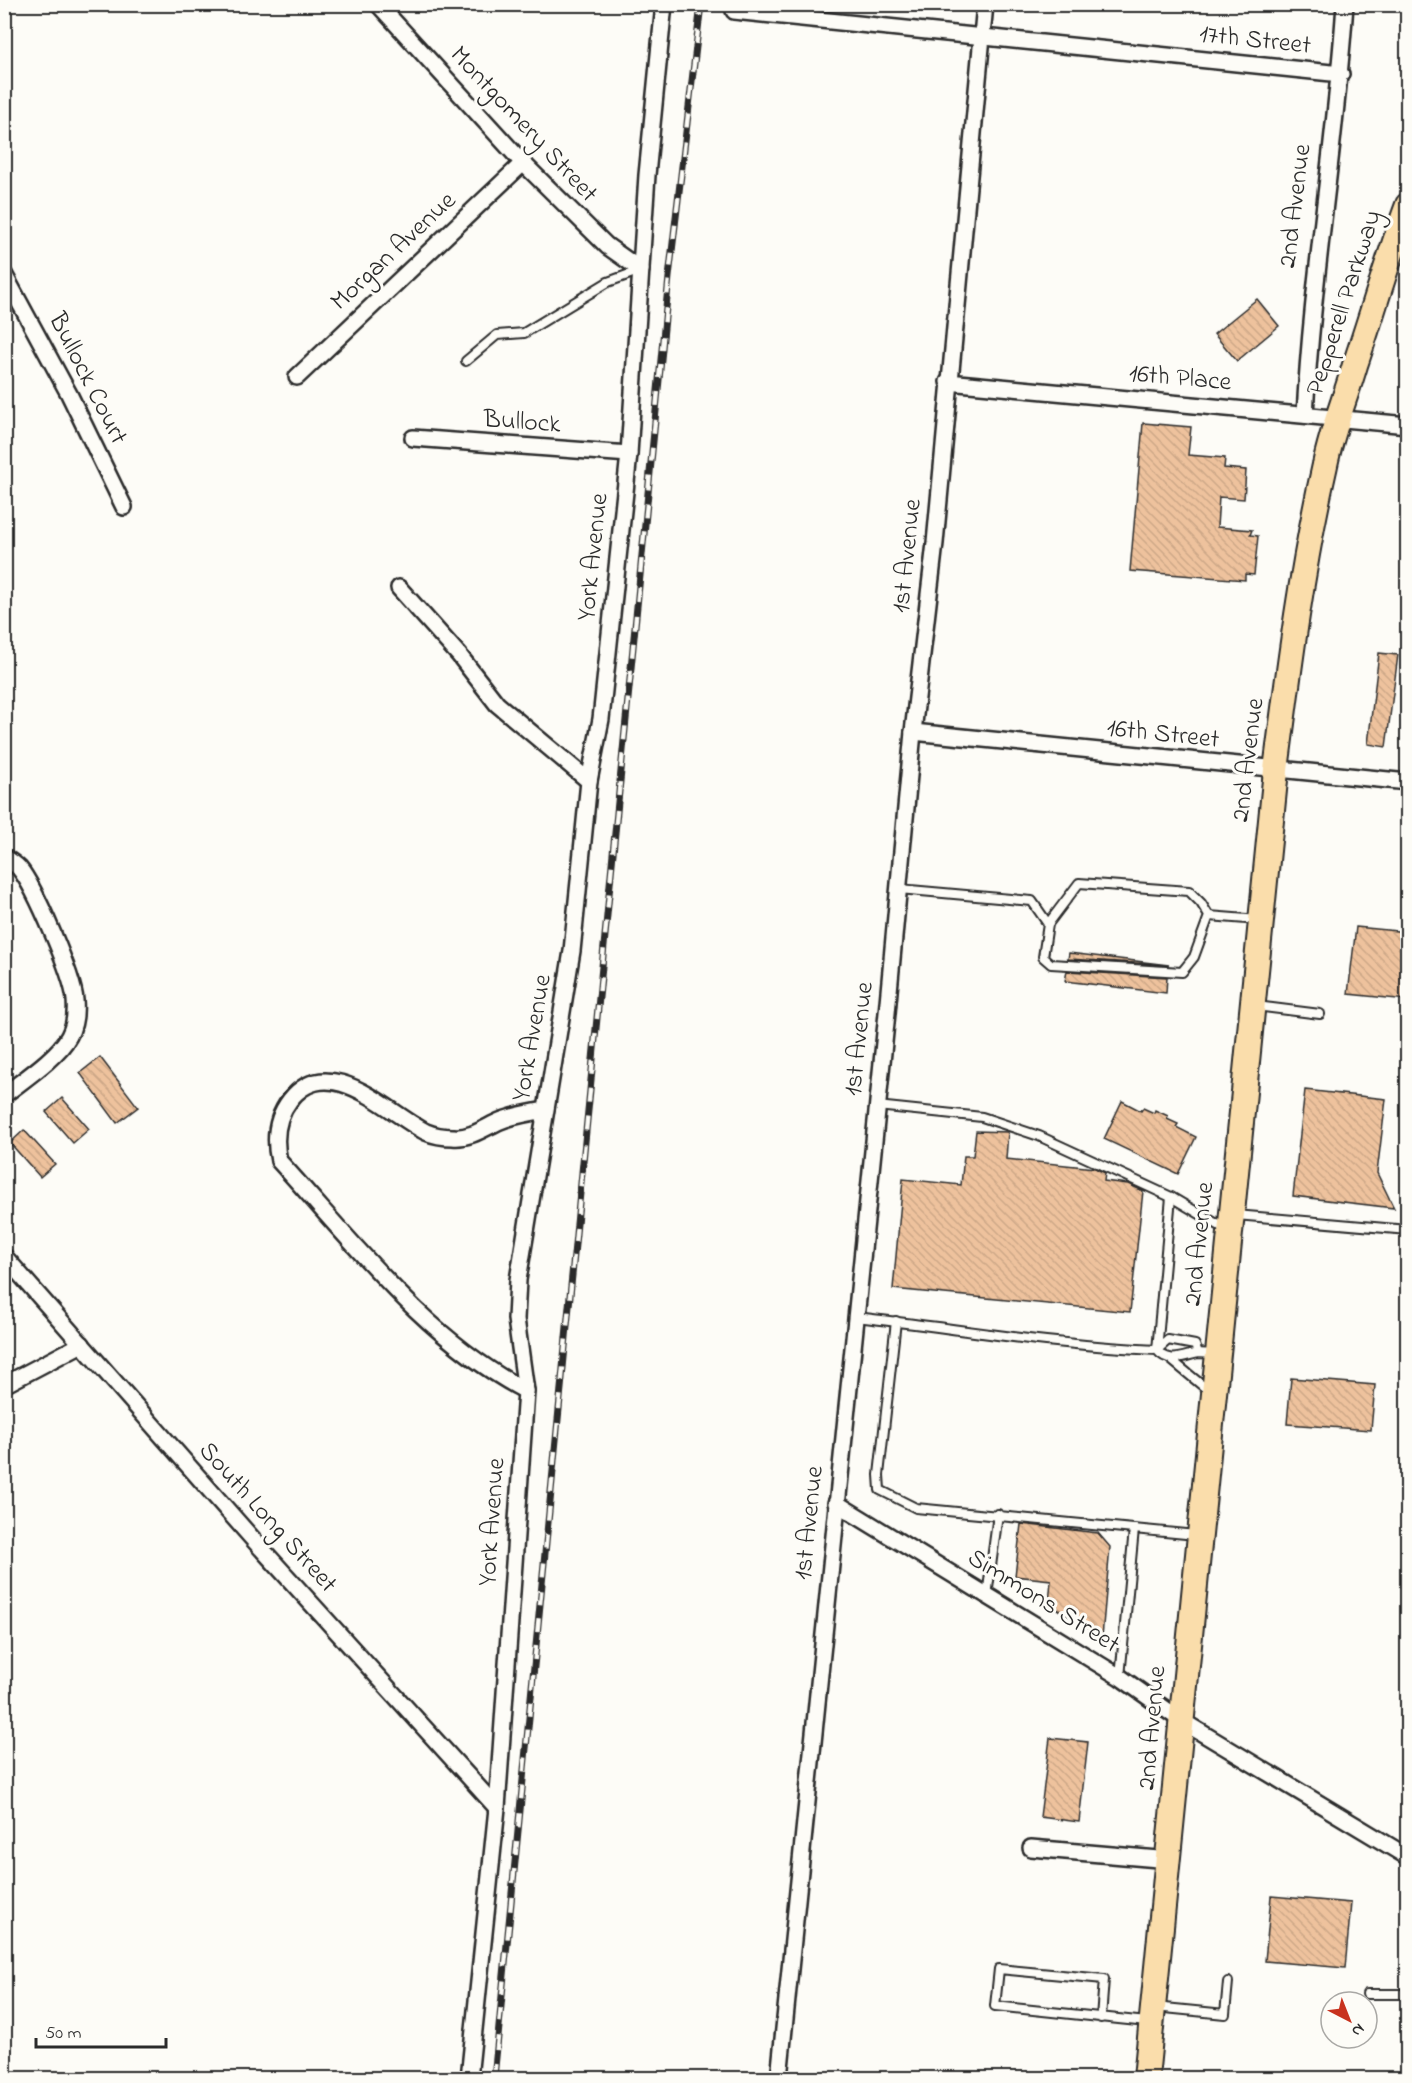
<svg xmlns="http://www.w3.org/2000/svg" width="1412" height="2083" viewBox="0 0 1412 2083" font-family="'Indie Flower',sans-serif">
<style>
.building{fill:url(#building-back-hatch);stroke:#2b2b2b;stroke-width:1.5}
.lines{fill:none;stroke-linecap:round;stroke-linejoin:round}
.lane-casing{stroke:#2b2b2b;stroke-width:12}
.street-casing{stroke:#2b2b2b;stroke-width:20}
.primary-casing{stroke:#2b2b2b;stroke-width:28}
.lane{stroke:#fdfcf7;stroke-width:8}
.street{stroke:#fdfcf7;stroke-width:15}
.primary{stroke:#faddab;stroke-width:24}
.rail-casing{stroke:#2b2b2b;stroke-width:7}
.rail{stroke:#fdfcf7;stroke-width:4.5;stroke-dasharray:14;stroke-linecap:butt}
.labels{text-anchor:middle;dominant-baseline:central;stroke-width:6;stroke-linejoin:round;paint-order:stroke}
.street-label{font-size:26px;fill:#2b2b2b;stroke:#fdfcf7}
</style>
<defs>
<pattern id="building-back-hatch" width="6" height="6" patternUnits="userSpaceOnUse" patternTransform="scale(1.5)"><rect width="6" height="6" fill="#eec29d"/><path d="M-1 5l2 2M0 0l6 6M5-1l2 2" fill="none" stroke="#cca787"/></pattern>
</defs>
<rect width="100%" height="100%" fill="#fdfcf7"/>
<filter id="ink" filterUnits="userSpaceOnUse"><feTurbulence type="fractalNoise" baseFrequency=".0167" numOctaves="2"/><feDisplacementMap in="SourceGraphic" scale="12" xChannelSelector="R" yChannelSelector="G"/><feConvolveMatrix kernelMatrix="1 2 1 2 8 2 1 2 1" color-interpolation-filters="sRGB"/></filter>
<g filter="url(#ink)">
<g class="building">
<path d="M1257,299L1279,326L1237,361L1214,334Z"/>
<path d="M1143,423L1191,427L1188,455L1225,458L1224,468L1246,470L1244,499L1219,497L1217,527L1252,530L1250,535L1258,536L1254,575L1245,574V580L1130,571Z"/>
<path d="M1379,653L1398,655L1386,747L1368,744Z"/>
<path d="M1356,927L1407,932V1000L1348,994Z"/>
<path d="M1069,953L1169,965L1068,959Z"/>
<path d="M1067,971L1167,977L1166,993L1065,981Z"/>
<path d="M100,1057L138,1107L117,1123L80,1073Z"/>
<path d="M1305,1090L1386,1099L1377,1173L1394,1208L1293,1196Z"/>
<path d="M62,1098L89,1129L73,1143L46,1112Z"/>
<path d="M1122,1101L1141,1111L1143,1108L1154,1113L1155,1110L1168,1116L1167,1119L1178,1124L1176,1127L1196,1137L1178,1174L1104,1139Z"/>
<path d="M24,1130L55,1164L40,1177L10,1143Z"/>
<path d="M976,1131L1008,1132L1006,1159L1095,1168L1105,1173L1104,1181L1128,1184L1143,1191L1130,1312L893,1289L903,1179L961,1185L964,1156H973Z"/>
<path d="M1291,1378L1375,1385L1371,1430L1287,1424Z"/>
<path d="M1021,1524L1098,1533L1110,1547L1102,1637L1049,1604L1051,1580L1015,1576Z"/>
<path d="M1050,1738L1088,1742L1079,1822L1040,1817Z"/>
<path d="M1271,1896L1351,1903L1345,1968L1265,1961Z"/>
</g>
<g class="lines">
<g class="lane-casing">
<g id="lane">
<path d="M466,361L497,335L524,333L608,282L641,270"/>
<path d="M1079,883L1189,891L1201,903L1209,916L1194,957L1182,972L1051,964L1043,957L1048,924Z"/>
<path d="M899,889L1032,901L1048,924"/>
<path d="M1209,916L1259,920"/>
<path d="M1256,1006L1320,1014"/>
<path d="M877,1106L982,1117L1039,1136L1171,1197L1227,1230"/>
<path d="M1236,1215L1408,1230"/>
<path d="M856,1317C956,1328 1056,1346 1157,1350C1169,1365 1183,1356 1198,1353C1203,1353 1209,1354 1214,1354"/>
<path d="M896,1321L879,1475L880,1490L916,1508L1196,1535"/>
<path d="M1158,1349L1168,1340L1195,1345L1198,1353"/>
<path d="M1157,1350L1171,1197"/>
<path d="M1169,1358L1209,1391"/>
<path d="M987,1596L998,1514"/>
<path d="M1120,1677L1134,1529"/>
<path d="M1367,1994H1408"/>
<path d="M1155,2007L1225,2014L1228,1982"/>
<path d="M1101,2018L1104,1979L999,1969L995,2006L1147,2022"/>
</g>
</g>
<g class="street-casing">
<g id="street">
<path d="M378,4L523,163L607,246L641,270"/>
<path d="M735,4L734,11L1341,74"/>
<path d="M4,274L69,394L124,507"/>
<path d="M297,377L523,163"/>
<path d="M948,382L1408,425"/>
<path d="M1305,415C1312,278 1336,142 1345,4"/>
<path d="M413,438L629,454"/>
<path d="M399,588L459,655L497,704L589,781"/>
<path d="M913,732L1408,782"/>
<path d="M4,857C9,860 15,864 19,868C35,887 73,976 75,1000C76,1012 75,1025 69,1036C58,1057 23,1080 4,1095"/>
<path d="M4,1256L251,1537L497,1808"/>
<path d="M4,1385L82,1344"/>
<path d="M526,1391C426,1339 354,1243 279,1161C274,1139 276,1118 290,1100C329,1050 387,1112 426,1132C433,1135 445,1137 453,1137C470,1139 486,1127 500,1121C514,1115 530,1113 545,1110"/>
<path d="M836,1503L1120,1677L1182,1721L1408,1857"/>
<path d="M1031,1848L1170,1860"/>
<path d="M469,2078L497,1808L526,1391L516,1319L518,1280L572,951L589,781L601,719L629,454L647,175L664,4"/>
<path d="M779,2078L887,1013L913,732L935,543L985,4"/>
</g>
</g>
<g class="primary-casing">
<path id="primary" d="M1146,2078L1276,770C1289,668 1302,565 1325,465C1332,430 1345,399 1355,365C1373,312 1388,258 1408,205"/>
</g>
<use href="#lane" class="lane"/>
<use href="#street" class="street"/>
<use href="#primary" class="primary"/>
<g class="rail-casing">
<path id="rail" d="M494,2078L669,277L701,4"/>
</g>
<use href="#rail" class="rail"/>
</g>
</g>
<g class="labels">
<g class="street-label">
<text transform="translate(1255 41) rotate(6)">17th Street</text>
<text transform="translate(523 125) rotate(47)">Montgomery Street</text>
<text transform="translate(1296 206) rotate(-83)">2nd Avenue</text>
<text transform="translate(394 252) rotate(-43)">Morgan Avenue</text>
<text transform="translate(1345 303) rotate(-72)">Pepperell Parkway</text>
<text transform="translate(87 379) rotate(63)">Bullock Court</text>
<text transform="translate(1180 379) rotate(5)">16th Place</text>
<text transform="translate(522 423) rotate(4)">Bullock</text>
<text transform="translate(908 556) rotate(-84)">1st Avenue</text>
<text transform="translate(594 557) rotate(-84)">York Avenue</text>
<text transform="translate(1163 735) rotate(6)">16th Street</text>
<text transform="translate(1249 760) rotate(-83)">2nd Avenue</text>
<text transform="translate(533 1038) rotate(-80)">York Avenue</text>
<text transform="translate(860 1039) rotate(-84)">1st Avenue</text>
<text transform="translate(1200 1244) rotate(-84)">2nd Avenue</text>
<text transform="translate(267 1518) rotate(48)">South Long Street</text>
<text transform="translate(493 1522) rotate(-86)">York Avenue</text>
<text transform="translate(810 1523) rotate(-84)">1st Avenue</text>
<text transform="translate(1043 1602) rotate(32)">Simmons Street</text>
<text transform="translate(1153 1728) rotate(-85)">2nd Avenue</text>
</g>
</g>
<rect width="1412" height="2083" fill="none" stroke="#fdfcf7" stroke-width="24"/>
<rect x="12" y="12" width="1388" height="2059" fill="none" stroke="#2b2b2b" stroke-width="2" filter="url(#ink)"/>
<g transform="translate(1349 2020) rotate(138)"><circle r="28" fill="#fdfcf7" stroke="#a9a8a5" stroke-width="1.5"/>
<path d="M0-4.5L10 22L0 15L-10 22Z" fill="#c8321e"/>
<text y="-9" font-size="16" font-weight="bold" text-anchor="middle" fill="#2b2b2b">N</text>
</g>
<path d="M36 2038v9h130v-9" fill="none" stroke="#2b2b2b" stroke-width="3"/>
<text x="45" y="2038" font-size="18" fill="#2b2b2b" stroke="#fdfcf7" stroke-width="4.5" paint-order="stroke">50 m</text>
</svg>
